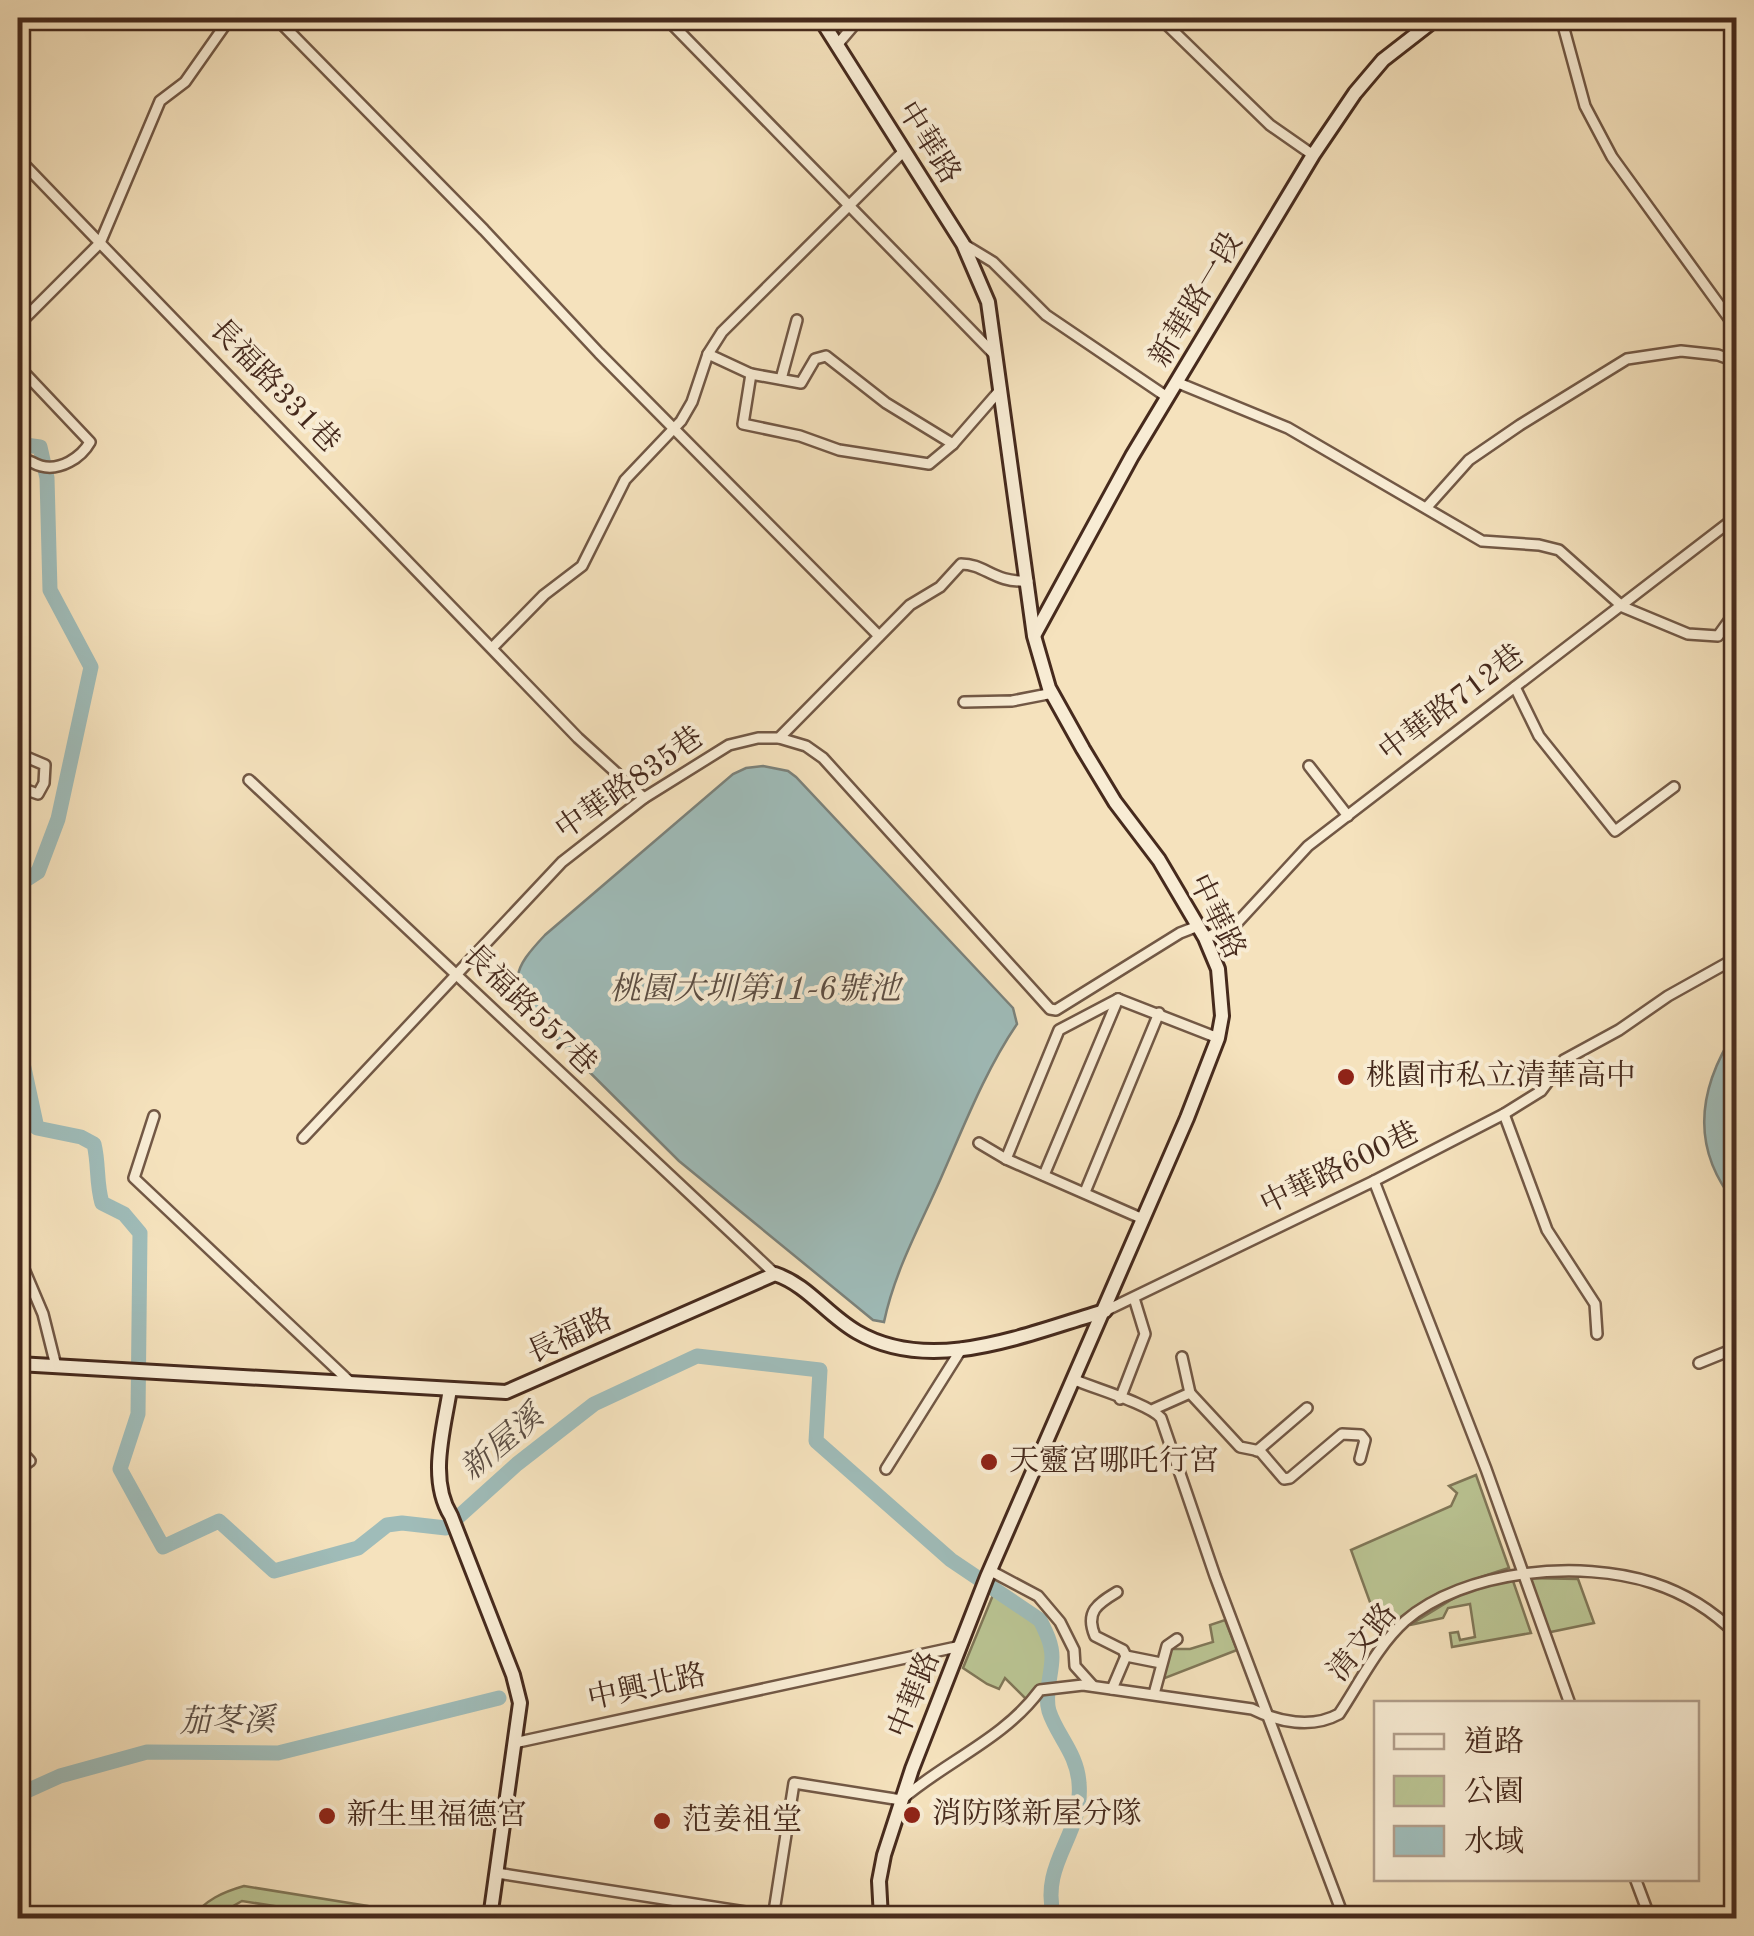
<svg xmlns="http://www.w3.org/2000/svg" width="1754" height="1936" viewBox="0 0 1754 1936" font-family="'Old Standard TT','Noto Serif TC',serif">
<style>
.green{fill:#bac493;stroke:#807758;stroke-width:2.5}
.water{fill:#9fbcb9;stroke:#7b827b;stroke-width:2.5}
.lines{fill:none;stroke-linecap:round;stroke-linejoin:round}
.river{stroke:#9fbcb9;stroke-width:15}
.street-casing{stroke:#725845;stroke-width:14}
.secondary-casing{stroke:#462a1d;stroke-width:18}
.street{stroke:#f8ecd4;stroke-width:9}
.secondary{stroke:#f8ecd4;stroke-width:12}
.poi-dot{fill:#8f2418;stroke:#f8ecd4;stroke-width:4}
.labels{text-anchor:middle;dominant-baseline:central;stroke-width:8;stroke-linejoin:round;paint-order:stroke}
.street-label{font-size:30px;fill:#462a1d;stroke:#f8ecd4}
.poi-label{font-size:30px;fill:#462a1d;stroke:#f8ecd4;text-anchor:start}
.water-label{font-size:32px;font-style:italic;fill:#5c4e44;stroke:#f8ecd4}
</style>
<rect width="100%" height="100%" fill="#f5e2bd"/>
<filter id="stains"><feTurbulence type="fractalNoise" baseFrequency=".002" numOctaves="4"/><feColorMatrix values="0 0 0 0 .2 0 0 0 0 .09 0 0 0 0 .02 0 0 0 .5 -.17"/></filter>
<radialGradient id="worn" r=".72"><stop offset=".6" stop-color="#630" stop-opacity="0"/><stop offset="1" stop-color="#630" stop-opacity=".3"/></radialGradient>
<g class="green">
<path d="M1476,1475L1509,1568C1459,1583 1420,1600 1383,1638L1351,1550L1451,1506L1457,1493L1449,1486Z"/>
<path d="M1512,1578L1531,1633L1452,1647L1450,1633L1458,1632L1460,1640L1475,1637L1470,1604L1448,1608L1443,1618L1410,1625L1464,1592Z"/>
<path d="M1521,1578L1578,1579L1594,1623L1541,1634Z"/>
<path d="M993,1595C1036,1619 1058,1632 1045,1686L1033,1691L1027,1700L1005,1678L999,1689L987,1684L963,1668Z"/>
<path d="M1225,1620L1237,1650L1160,1680L1170,1649H1190L1213,1642L1210,1625Z"/>
<path d="M244,1886L368,1906L379,1910L386,1918H350L242,1901L212,1918H192C205,1900 223,1892 244,1886Z"/>
</g>
<g class="water">
<path d="M763,766L788,771L796,777L1013,1008L1017,1024C985,1071 964,1126 941,1178C920,1226 895,1270 884,1322L873,1320L679,1161L538,1021C507,982 513,969 545,935L733,774L746,768Z"/>
<path d="M1736,1030V1204C1689,1147 1698,1088 1736,1030Z"/>
</g>
<g class="lines">
<g class="river">
<path d="M18,444L40,447L47,478L50,590L91,667L58,819L38,872L18,885"/>
<path d="M18,1040L37,1128L81,1137L94,1144C99,1164 96,1183 102,1203L124,1214L140,1233L138,1414L120,1469L163,1547L219,1521L274,1571L358,1548L387,1525L402,1523L446,1528L517,1464L594,1404L697,1356L820,1370L816,1441L951,1560L1040,1620C1046,1632 1052,1644 1052,1657C1052,1674 1044,1695 1049,1711C1057,1736 1077,1753 1079,1783C1084,1836 1039,1862 1054,1918"/>
<path d="M18,1795L60,1776L147,1752L278,1753L499,1698"/>
</g>
<g class="street-casing">
<g id="street">
<path d="M276,18L484,230L599,353L879,636"/>
<path d="M666,18L994,354"/>
<path d="M1160,18L1270,125L1313,155"/>
<path d="M1561,18L1585,106L1612,157L1736,328"/>
<path d="M837,45L860,18"/>
<path d="M18,158L100,243L160,101L185,82L230,18"/>
<path d="M965,245L993,262L1046,315L1167,397"/>
<path d="M18,325L100,243L578,738L644,798"/>
<path d="M708,354L751,374L801,383L815,359L826,356L886,403L953,444"/>
<path d="M18,366L90,442C81,458 60,471 41,466C30,463 29,458 18,459"/>
<path d="M751,374L743,424L800,436L839,450L929,464L953,444L1001,389"/>
<path d="M781,379L797,320"/>
<path d="M1176,382L1288,428L1482,541L1539,545L1559,550L1623,607L1688,634L1718,636L1736,611"/>
<path d="M1427,507L1469,460L1520,425L1627,359L1681,351L1718,355L1729,359L1736,367"/>
<path d="M493,647L544,595L582,566L625,480L681,421L692,402L708,354L722,332L904,151"/>
<path d="M1515,687L1539,736L1615,831L1674,787"/>
<path d="M964,702L1012,701L1053,693"/>
<path d="M779,738L806,746L823,758L1050,1009L1056,1010L1180,933L1198,926"/>
<path d="M1309,766L1348,816"/>
<path d="M249,780L775,1274"/>
<path d="M18,787L38,794L44,783L45,765L26,757"/>
<path d="M1205,938L1237,923L1308,846L1736,517"/>
<path d="M1118,999L1218,1038"/>
<path d="M1504,1114L1547,1230L1595,1304L1597,1334"/>
<path d="M154,1116L134,1178L349,1381"/>
<path d="M303,1138L562,862L644,798L729,745L758,738H779L910,605L940,587L961,564C986,564 993,583 1028,581"/>
<path d="M979,1143L1006,1159L1143,1219"/>
<path d="M1006,1159L1059,1030L1118,999"/>
<path d="M1044,1175L1118,999"/>
<path d="M1374,1181L1486,1469L1570,1704"/>
<path d="M1085,1192L1159,1013"/>
<path d="M18,1255L43,1314L56,1366"/>
<path d="M1105,1311L1374,1181L1504,1114L1541,1091L1564,1060L1619,1030L1668,996L1736,958"/>
<path d="M1182,1357L1190,1393"/>
<path d="M1699,1363L1736,1348"/>
<path d="M1075,1380C1096,1389 1149,1404 1161,1418L1215,1576L1344,1918"/>
<path d="M1120,1399L1145,1334L1134,1298"/>
<path d="M1154,1409L1190,1393L1240,1447L1260,1451L1284,1479L1290,1478L1342,1434L1361,1435L1365,1440L1360,1459"/>
<path d="M18,1448L30,1461L18,1470"/>
<path d="M1257,1451L1307,1408"/>
<path d="M886,1469L962,1348"/>
<path d="M991,1571L1038,1596L1060,1622L1074,1650L1075,1666L1093,1686"/>
<path d="M1117,1592C1097,1604 1085,1612 1095,1636L1123,1650L1126,1656L1161,1663"/>
<path d="M1112,1689L1126,1656"/>
<path d="M1154,1694L1167,1646L1177,1639"/>
<path d="M514,1743L961,1646"/>
<path d="M497,1873L785,1918"/>
<path d="M1635,1878L1650,1918"/>
<path d="M773,1918L794,1783L901,1800C946,1761 1004,1739 1040,1690L1083,1685L1252,1709C1278,1722 1312,1729 1339,1714C1359,1684 1378,1645 1405,1621C1464,1570 1580,1559 1653,1583C1684,1593 1713,1611 1736,1634"/>
</g>
</g>
<g class="secondary-casing">
<g id="secondary">
<path d="M820,18L963,244L988,302L1034,636L1049,688L1083,749L1115,802L1159,860L1205,938L1218,969L1222,1016L1218,1038L1187,1118L987,1577L912,1769L884,1855L879,1881L881,1918"/>
<path d="M1035,634L1132,456L1313,155L1355,93L1383,60L1437,18"/>
<path d="M18,1364L506,1392L775,1274C808,1285 827,1315 857,1332C933,1376 1028,1333 1105,1311"/>
<path d="M450,1389C444,1429 428,1479 451,1516L513,1675L520,1703L490,1918"/>
</g>
</g>
<use href="#street" class="street"/>
<use href="#secondary" class="secondary"/>
</g>
<g class="poi-dot">
<circle cx="1346" cy="1077" r="10"/>
<circle cx="989" cy="1462" r="10"/>
<circle cx="912" cy="1815" r="10"/>
<circle cx="327" cy="1816" r="10"/>
<circle cx="662" cy="1821" r="10"/>
</g>
<g class="labels">
<g class="street-label">
<text transform="translate(928 143) rotate(58)">中華路</text>
<text transform="translate(1197 300) rotate(-59)">新華路一段</text>
<text transform="translate(274 386) rotate(46)">長福路331巷</text>
<text transform="translate(1452 704) rotate(-37)">中華路712巷</text>
<text transform="translate(630 784) rotate(-35)">中華路835巷</text>
<text transform="translate(1216 917) rotate(64)">中華路</text>
<text transform="translate(529 1010) rotate(44)">長福路557巷</text>
<text transform="translate(1340 1169) rotate(-26)">中華路600巷</text>
<text transform="translate(570 1337) rotate(-25)">長福路</text>
<text transform="translate(1363 1643) rotate(-51)">清文路</text>
<text transform="translate(647 1688) rotate(-12)">中興北路</text>
<text transform="translate(915 1695) rotate(-68)">中華路</text>
</g>
<g class="poi-label">
<text x="1366" y="1077">桃園市私立清華高中</text>
<text x="1009" y="1462">天靈宮哪吒行宮</text>
<text x="932" y="1815">消防隊新屋分隊</text>
<text x="347" y="1816">新生里福德宮</text>
<text x="682" y="1821">范姜祖堂</text>
</g>
<g class="water-label">
<text x="755" y="991">桃園大圳第11-6號池</text>
<text transform="translate(503 1444) rotate(-40)">新屋溪</text>
<text transform="translate(227 1723) rotate(-1)">茄苳溪</text>
</g>
</g>
<rect width="1754" height="1936" fill="none" stroke="#f5e2bd" stroke-width="60"/>
<rect x="20" y="20" width="1714" height="1896" fill="none" stroke="#462a1d" stroke-width="5"/>
<rect x="30" y="30" width="1694" height="1876" fill="none" stroke="#462a1d" stroke-width="2.5"/>
<rect x="1374" y="1701" width="325" height="180" fill="#f8ecd4" stroke="#b19e8b" stroke-width="2.5"/>
<rect x="1394" y="1734" width="50" height="15" fill="#f8ecd4" stroke="#b19e8b" stroke-width="2.5"/>
<text x="1464" y="1751" font-size="30" fill="#462a1d">道路</text>
<rect x="1394" y="1776" width="50" height="30" fill="#bac493" stroke="#b19e8b" stroke-width="2.5"/>
<text x="1464" y="1801" font-size="30" fill="#462a1d">公園</text>
<rect x="1394" y="1826" width="50" height="30" fill="#9fbcb9" stroke="#b19e8b" stroke-width="2.5"/>
<text x="1464" y="1851" font-size="30" fill="#462a1d">水域</text>
<rect width="100%" height="100%" filter="url(#stains)"/>
<rect width="100%" height="100%" fill="url(#worn)"/>
</svg>
